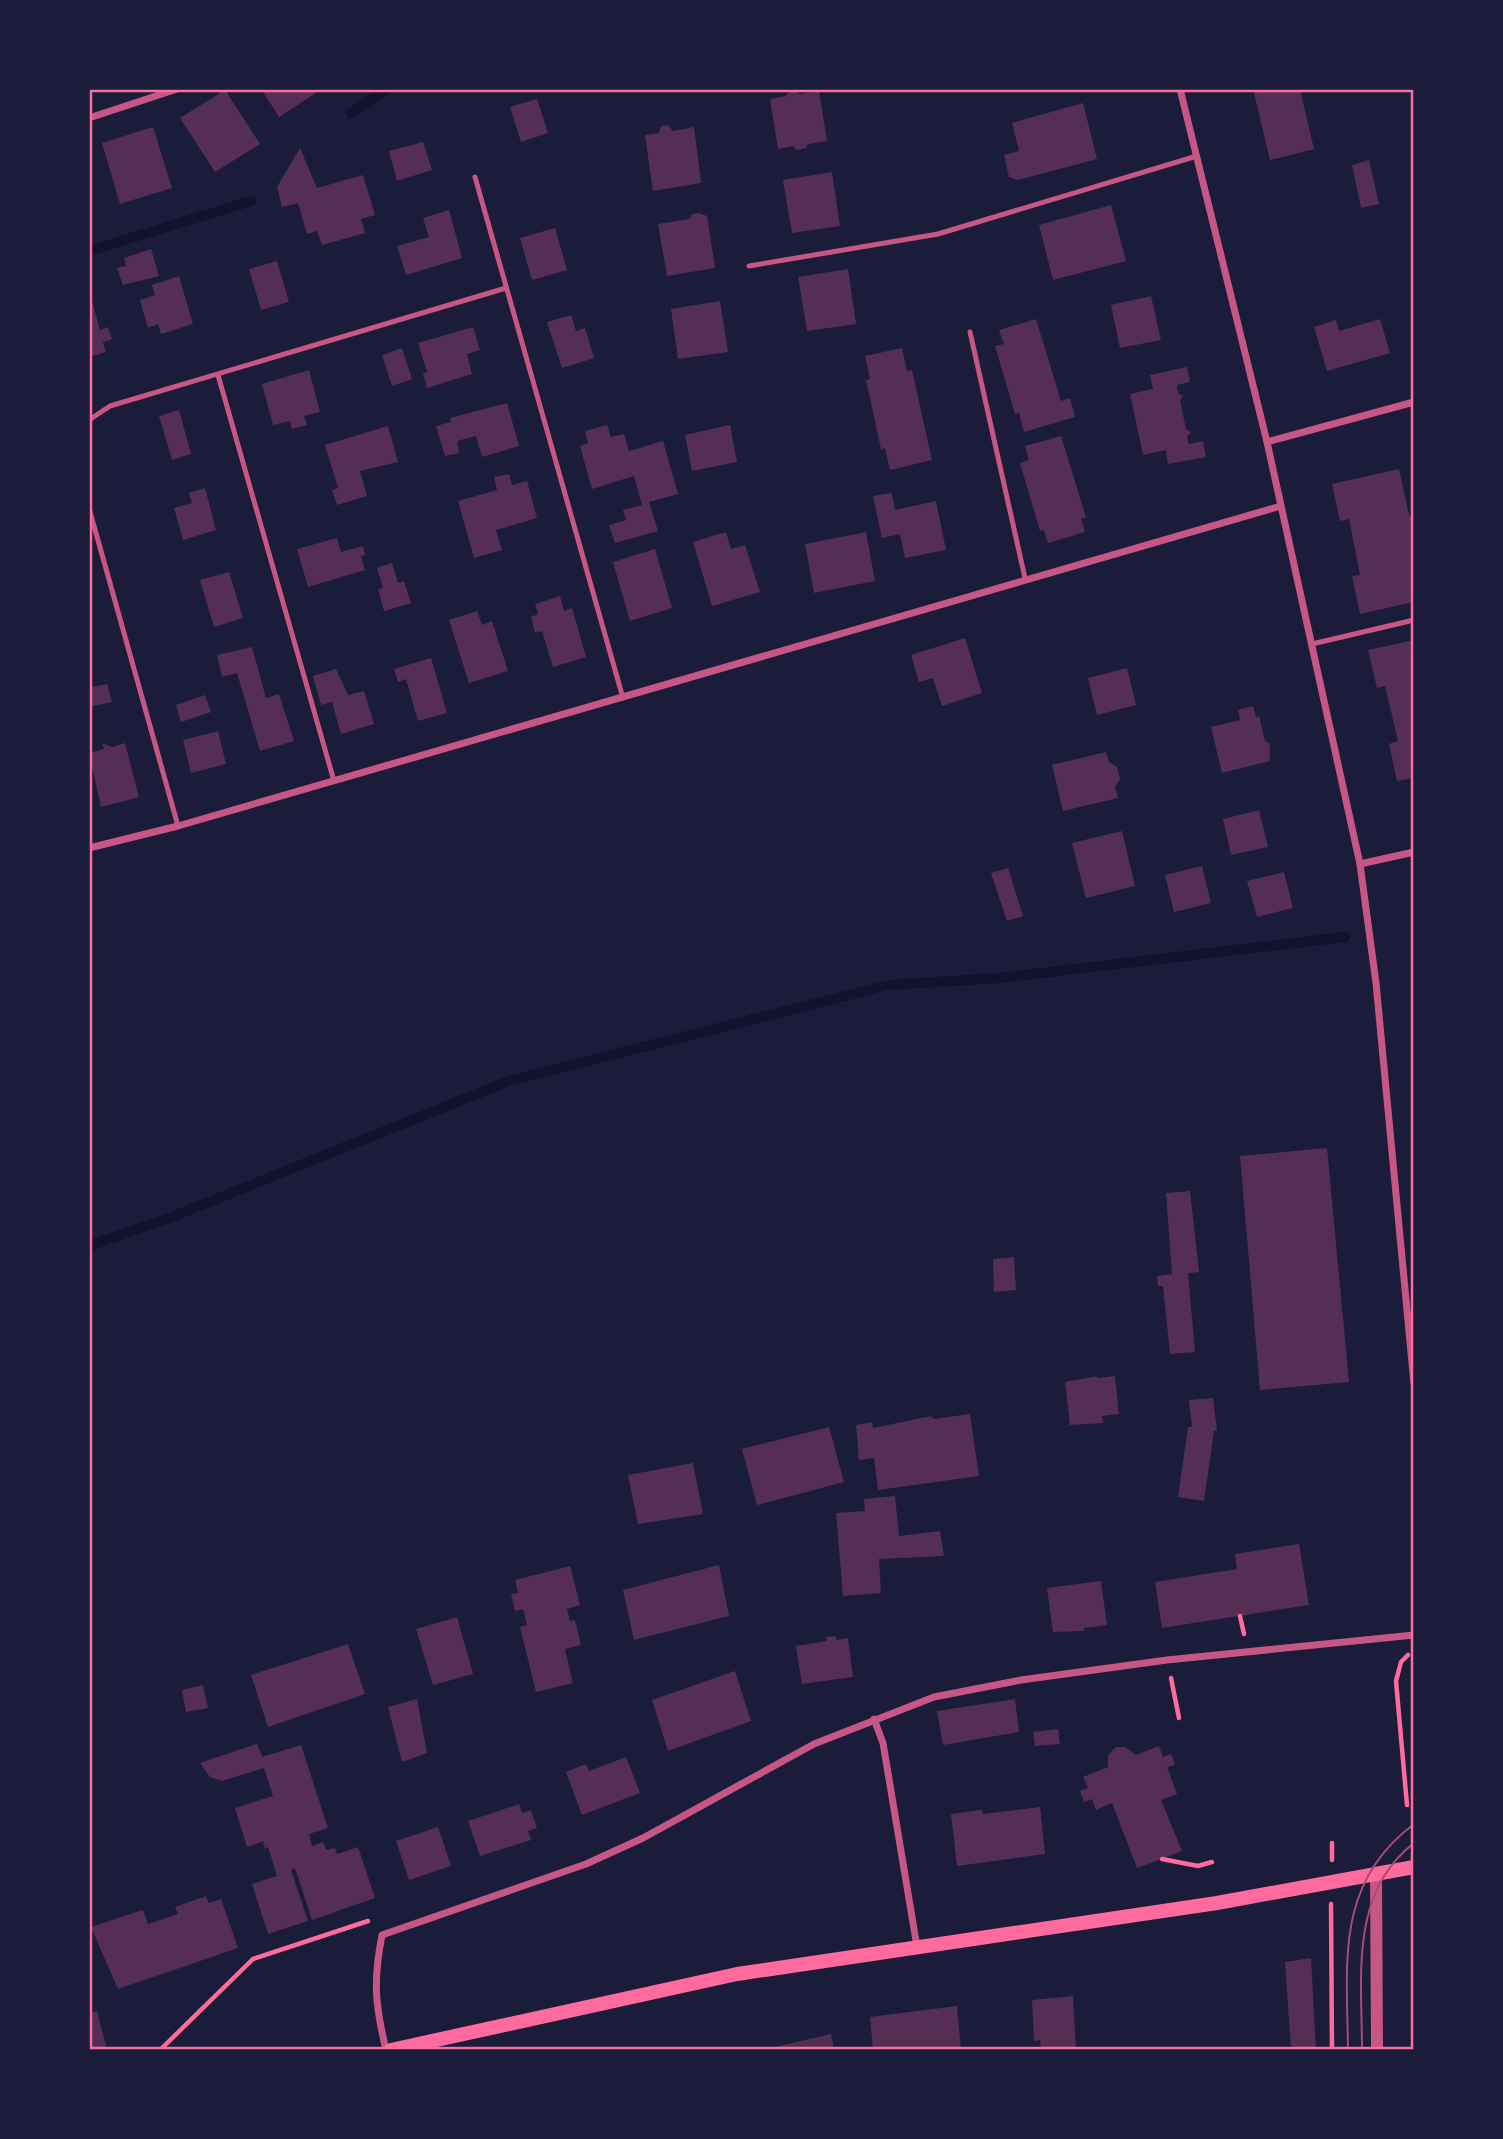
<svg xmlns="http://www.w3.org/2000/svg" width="1503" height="2139" viewBox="0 0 1503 2139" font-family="'Source Serif 4',serif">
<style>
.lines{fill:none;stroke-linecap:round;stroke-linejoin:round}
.stream{stroke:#12122b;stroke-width:10}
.building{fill:#542f53}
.path{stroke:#ff6b9d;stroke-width:4.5}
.service{stroke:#c65784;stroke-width:5}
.minor{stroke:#c65784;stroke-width:7}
.tertiary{stroke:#c65784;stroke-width:12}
.secondary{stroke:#ff6b9d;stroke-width:14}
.tram{stroke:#a44b75;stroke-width:2}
.neatline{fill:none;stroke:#ff6b9d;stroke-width:2.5}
</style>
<rect width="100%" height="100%" fill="#1b1b3a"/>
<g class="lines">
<g class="stream">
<path d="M351,113L387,89"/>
<path d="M89,251L251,201"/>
<path d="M89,1246L172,1217L509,1081L888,985L999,978L1345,937"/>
</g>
</g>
<g class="building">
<path d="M261,89H322L279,117Z"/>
<path d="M1253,89H1300L1314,149L1270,160Z"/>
<path d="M225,90L260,144L215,172L180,118Z"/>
<path d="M795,90L800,94L819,91L827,141L808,144L806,148L797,150L793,146L778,149L770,99L786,96L789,91Z"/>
<path d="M537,99L548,133L521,142L510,107Z"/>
<path d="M1083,103L1097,159L1018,180L1009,177L1004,155L1019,151L1012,123Z"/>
<path d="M668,125L673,131L694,127L701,183L653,191L645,135L659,133L661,126Z"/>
<path d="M153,127L172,188L120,204L102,143Z"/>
<path d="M423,142L432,170L397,181L389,151Z"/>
<path d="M300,148L317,188L363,175L375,215L361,219L365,233L322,245L317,231L307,234L298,203L282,207L277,187Z"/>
<path d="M1369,160L1379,204L1361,208L1352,165Z"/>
<path d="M832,172L840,226L792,233L783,180Z"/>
<path d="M1111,205L1126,261L1053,280L1039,225Z"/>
<path d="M449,210L462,258L406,275L397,246L429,237L423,218Z"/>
<path d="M699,213L707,216L715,268L667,276L658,224L689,219L692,214Z"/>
<path d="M555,228L567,270L532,280L520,238Z"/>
<path d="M151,249L159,276L123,285L117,268L126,266L124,258Z"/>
<path d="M277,261L289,302L261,310L249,269Z"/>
<path d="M848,269L856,324L807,331L798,277Z"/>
<path d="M179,276L193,324L161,334L158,324L148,328L140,300L155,295L152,285Z"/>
<path d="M1151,296L1161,340L1120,348L1111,305Z"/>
<path d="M92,301L100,330L108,327L112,339L103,342L106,352L89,357V302Z"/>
<path d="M720,301L728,352L678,359L671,309Z"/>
<path d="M571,315L576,331L585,328L594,358L562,368L547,322Z"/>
<path d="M1036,319L1061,401L1070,398L1075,417L1024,432L1019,413L1015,414L995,346L1004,344L999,330Z"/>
<path d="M1380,319L1390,353L1327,371L1314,327L1336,320L1339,331Z"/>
<path d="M473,327L480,350L467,354L472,374L427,388L423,373L427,372L418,343Z"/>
<path d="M402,348L412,379L392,386L382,355Z"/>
<path d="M902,348L907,371L912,370L932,460L890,470L885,448L881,449L866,380L870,379L865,356Z"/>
<path d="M1187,367L1190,382L1177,385L1178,393L1183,396L1180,400L1186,429L1191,432L1187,437L1189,444L1203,441L1206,457L1168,464L1166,450L1143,455L1130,394L1153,389L1150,375Z"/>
<path d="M309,370L320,412L304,416L307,425L292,429L290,421L273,425L262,384Z"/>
<path d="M507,403L519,446L482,457L476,436L457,441L459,453L445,456L436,426L451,422L450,418Z"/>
<path d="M179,410L191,454L172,460L159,416Z"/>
<path d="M607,425L611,437L624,434L629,451L663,441L678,494L649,502L658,531L615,543L609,525L626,520L623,510L642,505L634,476L592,489L580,446L588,443L585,431Z"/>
<path d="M730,425L737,462L692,471L685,435Z"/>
<path d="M388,426L398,462L360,471L367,496L337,505L332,490L338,488L325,445Z"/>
<path d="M1061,436L1086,517L1081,519L1085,532L1048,543L1044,530L1040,531L1020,463L1029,460L1025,446Z"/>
<path d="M1399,469L1409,515L1414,519V602L1360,614L1352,576L1360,575L1349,519L1340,521L1332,484Z"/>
<path d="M509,474L512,485L527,481L537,518L496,530L502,550L474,558L458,501L497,490L494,477Z"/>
<path d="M205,488L216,530L183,540L174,508L192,503L189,493Z"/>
<path d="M892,493L895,510L936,501L946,550L905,558L900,534L882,538L873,496Z"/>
<path d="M726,532L731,549L745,545L760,592L712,606L693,542Z"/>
<path d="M866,532L875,581L814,593L805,544Z"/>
<path d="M337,538L341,552L363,546L365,555L361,556L365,570L308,587L297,549Z"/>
<path d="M655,549L672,608L630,621L613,562Z"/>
<path d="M392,563L398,583L404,581L411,603L384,611L378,589L383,588L377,568Z"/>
<path d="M229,572L243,618L214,627L200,580Z"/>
<path d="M560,596L564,611L572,608L586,657L553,667L542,631L535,633L531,617L538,614L535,604Z"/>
<path d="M477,611L482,625L492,621L508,671L469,683L449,620Z"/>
<path d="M965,638L982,693L942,706L933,678L919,682L911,655Z"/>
<path d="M1414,640V778L1397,781L1389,744L1398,741L1385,686L1377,688L1368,650Z"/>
<path d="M252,647L266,698L279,694L294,741L260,751L237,673L222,677L217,655Z"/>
<path d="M431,658L447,713L418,721L406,679L398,682L394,669Z"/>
<path d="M1127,668L1136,705L1097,715L1088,678Z"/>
<path d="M336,669L348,695L364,691L374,724L341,734L332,702L321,705L313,676Z"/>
<path d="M89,674L93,687L107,684L112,702L89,707Z"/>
<path d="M205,695L211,712L181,722L176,705Z"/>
<path d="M1253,706L1256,717L1259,716L1265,741L1270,744V761L1222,773L1211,727L1240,720L1238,710Z"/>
<path d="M218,731L226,764L191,773L183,740Z"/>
<path d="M102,743L112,747L125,743L139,797L101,807L89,753L104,749Z"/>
<path d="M1106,752L1109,762L1117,767L1120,779L1115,787L1118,798L1063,811L1052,765Z"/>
<path d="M1259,810L1268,847L1231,855L1223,819Z"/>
<path d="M1122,831L1135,886L1086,898L1072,843Z"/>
<path d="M1202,866L1211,903L1174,912L1165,875Z"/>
<path d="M1008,868L1023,916L1007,921L991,873Z"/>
<path d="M1284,872L1293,908L1257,917L1247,881Z"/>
<path d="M1327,1148L1349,1382L1260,1390L1240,1156Z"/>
<path d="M1190,1191L1199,1272L1188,1273L1195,1352L1170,1354L1163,1286H1158L1157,1276L1172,1274L1166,1193Z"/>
<path d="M1014,1257L1016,1290L994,1292L993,1259Z"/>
<path d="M1097,1376V1378L1115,1376L1119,1414L1102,1416L1103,1423L1070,1425L1065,1382Z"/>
<path d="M1213,1398L1217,1431H1214L1204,1501L1178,1497L1188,1427H1192L1189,1400Z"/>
<path d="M970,1414L979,1476L878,1490L874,1458L859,1460L856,1425L872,1422L873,1428L931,1416L934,1419Z"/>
<path d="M829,1427L844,1482L757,1505L742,1449Z"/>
<path d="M693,1463L703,1514L638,1524L628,1475Z"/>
<path d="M895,1496L899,1536L940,1531L944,1556L879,1559L881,1593L843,1596L836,1513L865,1511L864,1499Z"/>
<path d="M1299,1544L1309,1605L1162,1628L1155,1582L1237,1569L1235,1554Z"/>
<path d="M719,1565L729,1616L634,1640L623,1590Z"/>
<path d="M570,1566L580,1605L567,1609L570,1621L575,1620L581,1645L565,1649L573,1683L536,1692L520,1627L527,1625L523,1609L515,1611L511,1594L518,1593L515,1580Z"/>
<path d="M1101,1581L1107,1625L1084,1628V1631L1053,1632L1047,1588Z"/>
<path d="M457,1617L473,1674L433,1685L416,1629Z"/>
<path d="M836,1636V1640L848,1638L853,1677L802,1684L796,1646L827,1641L826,1637Z"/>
<path d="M348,1644L365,1694L268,1727L251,1675Z"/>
<path d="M735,1671L751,1721L668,1751L652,1700Z"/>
<path d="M203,1685L208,1708L186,1712L182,1690Z"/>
<path d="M417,1699L427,1753L402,1762L388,1707Z"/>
<path d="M1015,1699L1019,1732L943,1745L937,1711Z"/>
<path d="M1058,1729L1060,1744L1035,1746L1033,1732Z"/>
<path d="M257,1744L262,1757L301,1745L328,1828L309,1834L312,1846L323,1842L326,1850L335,1848L337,1854L358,1847L375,1898L312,1920L295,1868L291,1870L308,1921L268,1934L252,1884L277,1876L268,1847L265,1849L263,1841L247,1847L235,1808L273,1796L264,1768L222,1781L210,1777L200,1763Z"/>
<path d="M1159,1746L1163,1757L1171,1754L1175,1765L1167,1767L1177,1794L1161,1800L1182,1851L1137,1868L1112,1803L1096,1810L1092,1799L1084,1802L1080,1791L1088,1788L1083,1777L1108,1767V1755L1116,1747H1125L1136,1755Z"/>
<path d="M626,1757L640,1793L582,1815L566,1772L586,1764L589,1771Z"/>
<path d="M519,1804L522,1813L531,1810L537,1828L528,1831L531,1840L480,1856L468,1821Z"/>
<path d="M1040,1807L1045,1854L957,1866L951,1814L982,1810L983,1814Z"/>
<path d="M438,1827L451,1866L409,1880L396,1841Z"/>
<path d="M206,1896L209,1903L221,1899L238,1948L118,1989L91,1927L143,1910L148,1924L178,1914L175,1907Z"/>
<path d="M1311,1958L1316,2050H1291L1285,1962Z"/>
<path d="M1073,1996L1076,2050H1041L1040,2040L1034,2041L1032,2000Z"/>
<path d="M957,2006L961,2050H873L870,2017Z"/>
<path d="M97,2011L107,2050H89V2013Z"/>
<path d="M831,2034L834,2050H767L766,2049Z"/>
</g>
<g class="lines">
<g class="path">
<path d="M1240,1616L1244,1634"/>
<path d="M1171,1678L1179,1718"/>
<path d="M1407,1805L1396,1681L1401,1662L1408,1655"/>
<path d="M1162,1859L1198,1866L1212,1862"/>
<path d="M1332,1860V1843"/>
<path d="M1331,1904L1332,2050"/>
<path d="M160,2050L253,1959L368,1921"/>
</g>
<g class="service">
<path d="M475,177L623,698"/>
<path d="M749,266L938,234L1197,156"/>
<path d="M970,332L1025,578"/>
<path d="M218,375L334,781"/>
<path d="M89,420L110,406L506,288"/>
<path d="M89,508L178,826"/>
<path d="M1312,644L1414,620"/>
</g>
<g class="minor">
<path d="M1180,89L1267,442L1360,864L1376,983L1414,1384"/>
<path d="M89,118L177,89"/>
<path d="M1267,442L1414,402"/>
<path d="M89,848L178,826L1281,506"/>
<path d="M1360,864L1414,852"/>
<path d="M874,1719L883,1743L917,1947"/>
<path d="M386,2050C375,2004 373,1981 382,1935L586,1864L643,1838L814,1744L934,1697L1021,1680L1167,1660L1414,1635"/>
</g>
<path class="tertiary" d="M1376,1874L1377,2050"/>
<path class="secondary" d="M391,2050L737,1974L1217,1903L1414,1867"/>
<g class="tram">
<path d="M1348,2050C1347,1962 1335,1883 1414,1824"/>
<path d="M1362,2050C1362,1978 1349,1893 1414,1843"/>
</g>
</g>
<rect width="1503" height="2139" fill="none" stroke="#1b1b3a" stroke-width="182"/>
<rect x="91" y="91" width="1321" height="1957" class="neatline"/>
</svg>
